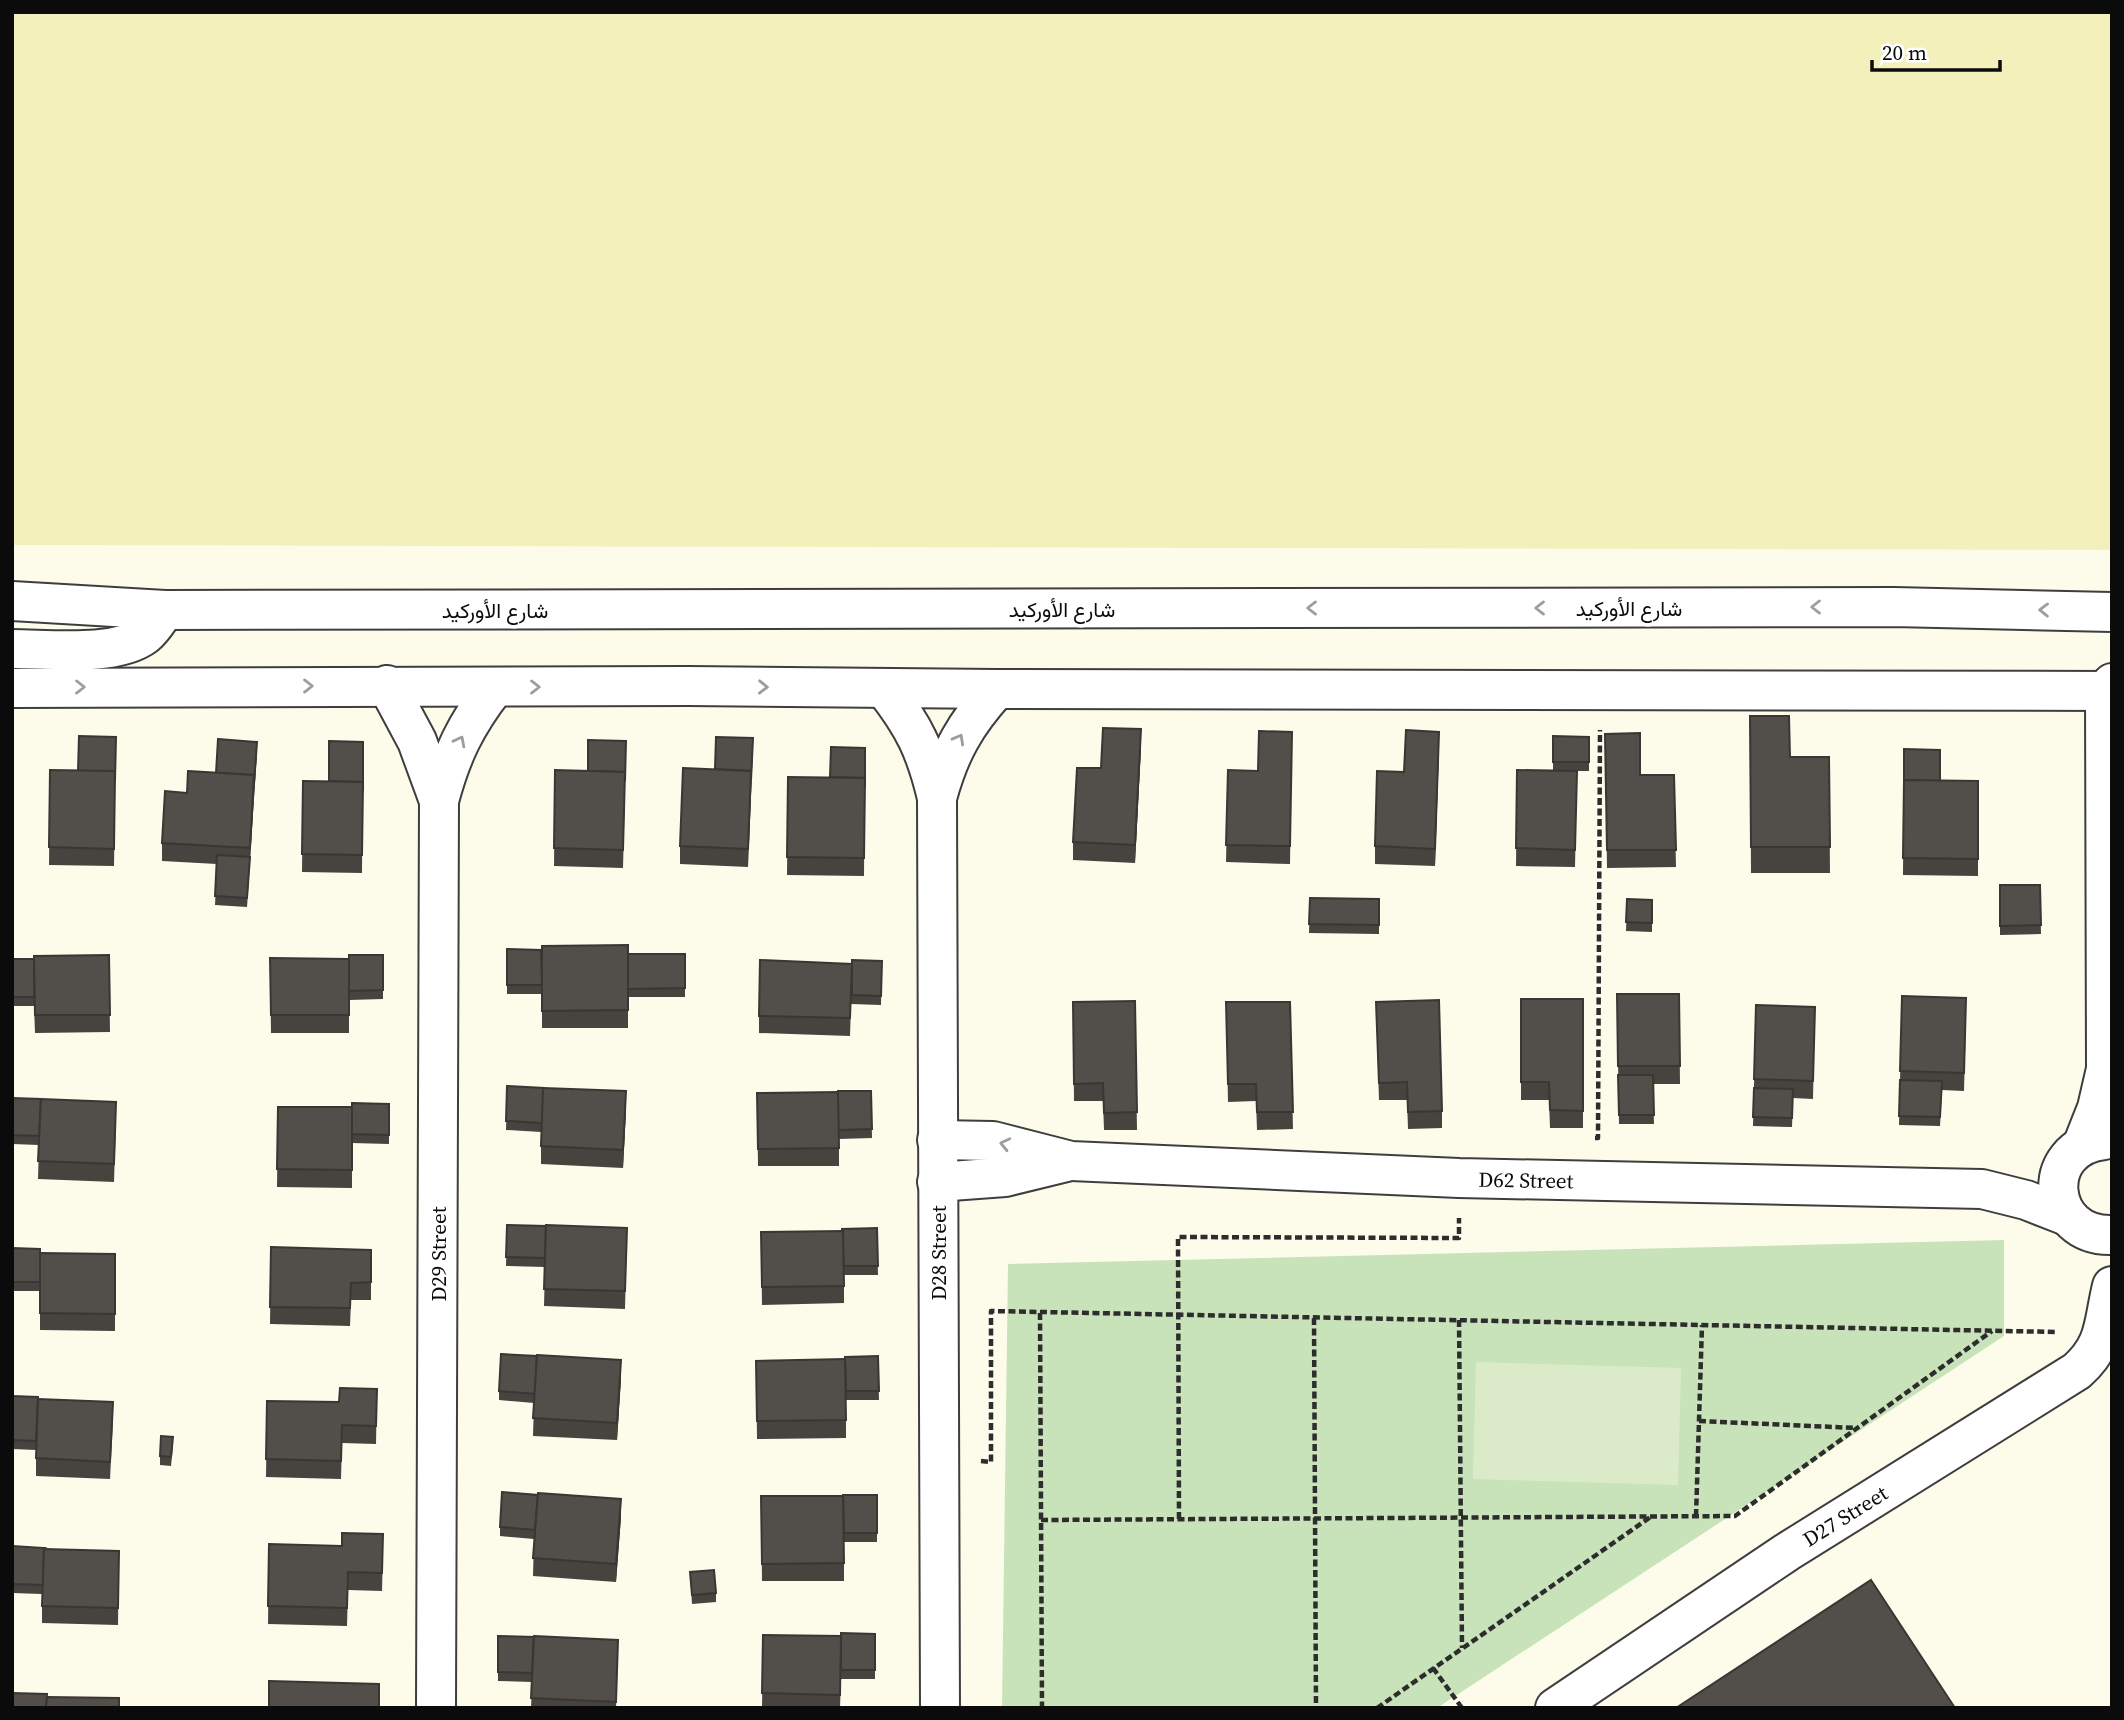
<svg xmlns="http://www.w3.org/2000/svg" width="2124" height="1720" viewBox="0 0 2124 1720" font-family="'Source Serif 4',Vazirmatn,serif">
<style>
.green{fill:#c8e3b9}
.sand{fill:#f4f0bc}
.pitch{fill:#dbebca}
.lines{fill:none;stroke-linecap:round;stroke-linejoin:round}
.minor-casing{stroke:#3e3e3e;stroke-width:42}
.path{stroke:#2d2d2d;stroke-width:4.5;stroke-dasharray:7 3.5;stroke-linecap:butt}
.minor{stroke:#fff;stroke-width:38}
.wall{fill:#47433f}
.shaded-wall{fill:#393733}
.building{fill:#524e49;stroke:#393733;stroke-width:2}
.oneway{stroke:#9d9d9d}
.labels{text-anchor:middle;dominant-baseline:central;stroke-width:7;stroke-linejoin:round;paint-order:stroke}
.street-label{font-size:21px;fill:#0b0b0b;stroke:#fff}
</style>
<rect width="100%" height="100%" fill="#fdfceb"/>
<path class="green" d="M2004,1240V1336L1437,1708H1002L1008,1264Z"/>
<path class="sand" d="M12,12H2112V550L12,545Z"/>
<path class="pitch" d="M1476,1362L1681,1368L1678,1485L1473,1479Z"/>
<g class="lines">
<g class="minor-casing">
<g id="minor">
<path d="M12,601L165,610L1894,607L2112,612"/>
<path d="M12,649C49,649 116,657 145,635C153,629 159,618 165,610"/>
<path d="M387,685L417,741L439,801"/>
<path d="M12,688L688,686L997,689L2112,691"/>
<path d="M884,688C914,726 926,751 937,798L940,1708"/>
<path d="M937,798C949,753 965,724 997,689"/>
<path d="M937,1140L993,1141L1071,1161L1459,1178L1982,1189L2026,1200L2067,1216"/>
<path d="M2104,1140C2038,1147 2046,1237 2112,1235"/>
<path d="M2082,1146L2097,1108L2106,1069L2105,691L2112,683"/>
<path d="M937,1182L1005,1177L1066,1162"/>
<path d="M436,1708L439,801C451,755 466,724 495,687"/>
<path d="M1555,1708L1787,1552L2077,1371C2107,1344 2103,1322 2112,1286"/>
</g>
</g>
<g class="path">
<path d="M1595,1138H1598L1600,730"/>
<path d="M1040,1313L1042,1708"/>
<path d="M1314,1318L1316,1708"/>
<path d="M1459,1320L1462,1648"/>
<path d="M1699,1421L1856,1428"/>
<path d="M981,1461L991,1462V1311L2057,1332"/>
<path d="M1696,1516L1702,1325"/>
<path d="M1179,1519L1178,1237L1459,1238V1218"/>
<path d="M1041,1520L1735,1516L1992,1331"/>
<path d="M1433,1668L1462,1708"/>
<path d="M1377,1708L1652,1516"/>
</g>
<use href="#minor" class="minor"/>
</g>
<g class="wall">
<path d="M1750,716L1790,757H1829L1830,873H1751Z"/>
<path d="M1292,732L1290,864L1226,862L1228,770L1258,771Z"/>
<path d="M1605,734L1640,775H1674L1676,867L1607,868Z"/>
<path d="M1553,736L1589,737V771H1560H1577L1575,867L1516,866L1517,770L1553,771Z"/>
<path d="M116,737L114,866L49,865L50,770L78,771Z"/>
<path d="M363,742L362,873L302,872L303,781H329Z"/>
<path d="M753,747L748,867L680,864V846L715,769Z"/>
<path d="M1141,747L1135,863L1073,860V842L1101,768Z"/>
<path d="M865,748L864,876L787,875L788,777H830Z"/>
<path d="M1904,749L1940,781H1978V876L1903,875Z"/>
<path d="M1439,750L1435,866L1375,864V846L1404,772Z"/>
<path d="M257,751L247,907L215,905L217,864L162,861V843L187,793L216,773Z"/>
<path d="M555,770L625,790L623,868L554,866Z"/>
<path d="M2000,885H2040L2041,934L2000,935Z"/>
<path d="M1310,898L1379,899V934L1309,933Z"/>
<path d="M1627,899L1652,900V932L1626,931Z"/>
<path d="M542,946L628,954H685V997H628V971V1028H542Z"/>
<path d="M507,949L541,950L542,994H507Z"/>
<path d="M109,955L110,1032L35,1033L34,1006H12V959Z"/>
<path d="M383,955V999L349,1000V1033H271L270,958L349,959Z"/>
<path d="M882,961L881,1005L851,1004L850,1036L759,1033V1016L852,964Z"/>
<path d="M1617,994H1679L1680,1084H1653L1654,1124H1619Z"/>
<path d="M1902,996L1966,1016L1964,1091L1942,1090L1940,1126L1899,1125Z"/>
<path d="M1521,999H1583V1128H1550L1549,1100H1521Z"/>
<path d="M1135,1001L1137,1130H1104L1103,1101H1074L1073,1002Z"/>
<path d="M1226,1002H1290L1293,1129L1257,1130L1256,1101L1228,1102Z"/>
<path d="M1376,1002L1442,1111V1128L1408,1129L1407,1100H1379Z"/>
<path d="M1756,1005L1815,1007L1813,1099L1793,1098L1792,1127L1753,1126Z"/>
<path d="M507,1086L626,1109L623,1168L541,1164V1132L506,1130Z"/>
<path d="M871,1091L872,1138L839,1139V1166H758L757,1093L838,1092Z"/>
<path d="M12,1098L116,1120L114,1182L38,1179L39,1145L12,1144Z"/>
<path d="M352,1103L389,1104V1144L352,1143Z"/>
<path d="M278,1107H352V1188L277,1187Z"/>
<path d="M507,1225L627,1228L625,1309L544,1306L545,1267L506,1266Z"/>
<path d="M877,1228L878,1275H844V1303L762,1305L761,1232L842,1231Z"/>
<path d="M271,1247L371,1250V1300H351L350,1326L270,1324Z"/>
<path d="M12,1248L40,1258L115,1254V1331L40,1330V1291H12Z"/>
<path d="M878,1356L879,1400H846V1438L757,1439L756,1361L845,1359Z"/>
<path d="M621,1378L617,1440L533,1436L534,1403L499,1400V1391Z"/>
<path d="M377,1389L376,1444L342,1443L341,1479L266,1477L267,1401L339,1402Z"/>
<path d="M12,1396L38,1399L113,1420L110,1479L36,1476V1450L12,1449Z"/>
<path d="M173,1446L171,1466L160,1465V1456Z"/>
<path d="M877,1495V1542H844V1581H762L761,1496Z"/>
<path d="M621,1517L616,1582L533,1576L534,1539L500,1536V1527Z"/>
<path d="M269,1544L383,1551L382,1591L348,1590L347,1626L268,1624Z"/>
<path d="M12,1546L45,1549L119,1551L118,1625L42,1623V1594L12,1593Z"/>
<path d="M690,1572L716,1593V1602L692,1604Z"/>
<path d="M875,1634V1679H841L840,1708H762L763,1635L841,1636Z"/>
<path d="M498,1636L618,1657L616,1708H531L532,1682L498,1681Z"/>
</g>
<g class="shaded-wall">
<path d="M1141,729V747L1135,863V845Z"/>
<path d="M1439,732V750L1435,866V849Z"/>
<path d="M257,742V751L247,907L250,848Z"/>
<path d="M753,747L748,867L751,771Z"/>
<path d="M626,1091V1109L623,1168V1150Z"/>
<path d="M621,1360V1378L617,1440V1423Z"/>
<path d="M621,1499V1517L616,1582V1564Z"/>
</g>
<g class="building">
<path d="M1750,716H1789L1790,757H1829L1830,847H1751Z"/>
<path d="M1103,728L1141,729L1135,845L1073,842L1077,768H1101Z"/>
<path d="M1406,730L1439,732L1435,849L1375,846L1377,771L1404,772Z"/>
<path d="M1259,731L1292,732L1290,846L1226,845L1228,770L1258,771Z"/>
<path d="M1640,733V775H1674L1676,850H1607L1605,734Z"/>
<path d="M79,736L116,737L115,780V771H78Z"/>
<path d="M1553,736L1589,737V762H1553Z"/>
<path d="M716,737L753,738L751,780V771L715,769Z"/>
<path d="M218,739L257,742L254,784V775L216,773Z"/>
<path d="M588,740L626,741L625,781V772L588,771Z"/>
<path d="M329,741L363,742V791V782L329,781Z"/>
<path d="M831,747L865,748V787V778L830,777Z"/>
<path d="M1904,749L1940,750V781L1904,780Z"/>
<path d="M683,768L751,771L748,849L680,846Z"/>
<path d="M50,770L115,771L114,849L49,847Z"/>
<path d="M555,770L625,772L623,850L554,848Z"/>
<path d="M1517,770L1577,771L1575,850L1516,848Z"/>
<path d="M188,771L254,775L250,848L162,843L165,791L187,793Z"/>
<path d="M788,777L865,778L864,858L787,857Z"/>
<path d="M1904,780L1978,781V859L1903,858Z"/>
<path d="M303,781L363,782L362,855L302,854Z"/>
<path d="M217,855L250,857L247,898L215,896Z"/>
<path d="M2000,885H2040L2041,925L2000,926Z"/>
<path d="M1310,898L1379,899V925L1309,924Z"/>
<path d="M1627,899L1652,900V923L1626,922Z"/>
<path d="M628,945V1010L542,1011V946Z"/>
<path d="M507,949L541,950L542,985H507Z"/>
<path d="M628,954H685V988L628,989Z"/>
<path d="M109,955L110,1015H35L34,956Z"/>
<path d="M349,955H383V990L349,991Z"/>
<path d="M270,958L349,959V1015H271Z"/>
<rect x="12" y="959" width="22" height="38"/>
<path d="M760,960L852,964L850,1018L759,1016Z"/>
<path d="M852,960L882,961L881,996L852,995Z"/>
<path d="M1617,994H1679L1680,1066H1618Z"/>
<path d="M1902,996L1966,998L1964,1073L1900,1071Z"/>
<path d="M1521,999H1583V1111L1550,1110L1549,1082H1521Z"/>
<path d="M1439,1000L1442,1111L1408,1112L1407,1082L1379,1083L1376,1002Z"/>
<path d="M1135,1001L1137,1112L1104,1113L1103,1083L1074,1084L1073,1002Z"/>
<path d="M1226,1002H1290L1293,1112H1257L1256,1084H1228Z"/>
<path d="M1756,1005L1815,1007L1813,1081L1754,1079Z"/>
<path d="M1618,1075H1653L1654,1115H1619Z"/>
<path d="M1900,1080L1942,1081L1940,1117L1899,1116Z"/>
<path d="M507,1086L544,1088L542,1123L506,1121Z"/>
<path d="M543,1088L626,1091L623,1150L541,1146Z"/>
<path d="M1754,1088L1793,1089L1792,1118L1753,1117Z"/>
<path d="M838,1091H871L872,1129L838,1130Z"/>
<path d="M838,1092L839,1148L758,1149L757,1093Z"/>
<path d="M12,1098L41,1099L39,1136L12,1135Z"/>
<path d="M41,1099L116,1102L114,1164L38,1161Z"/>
<path d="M352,1103L389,1104V1135L352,1134Z"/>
<path d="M278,1107H352V1170L277,1169Z"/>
<path d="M507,1225L546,1226L545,1258L506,1257Z"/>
<path d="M546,1225L627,1228L625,1291L544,1289Z"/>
<path d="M877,1228L878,1266H844L842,1229Z"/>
<path d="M843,1231L844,1286L762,1287L761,1232Z"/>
<path d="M271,1247L371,1250V1282L351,1283L350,1308L270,1307Z"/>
<path d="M12,1248L40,1249V1282H12Z"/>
<path d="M40,1253L115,1254V1314L40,1313Z"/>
<path d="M501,1354L537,1356L535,1394L499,1391Z"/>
<path d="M537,1355L621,1360L617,1423L533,1418Z"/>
<path d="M878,1356L879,1391H846L845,1357Z"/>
<path d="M845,1359L846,1420L757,1421L756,1361Z"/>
<path d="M340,1388L377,1389L376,1426L342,1425L341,1461L266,1459L267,1401L339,1402Z"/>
<path d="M12,1396L38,1397L36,1441L12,1440Z"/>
<path d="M38,1399L113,1402L110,1462L36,1458Z"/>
<path d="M161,1436L173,1437L171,1457L160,1456Z"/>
<path d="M502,1492L538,1495L535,1530L500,1527Z"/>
<path d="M538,1493L621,1499L616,1564L533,1558Z"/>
<path d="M843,1495H877V1533H844Z"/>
<path d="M761,1496H843L844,1563L762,1564Z"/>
<path d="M342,1533L383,1534L382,1573L348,1572L347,1608L268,1606L269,1544L342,1546Z"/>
<path d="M12,1546L45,1548L44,1549L43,1585L12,1584Z"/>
<path d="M44,1549L119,1551L118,1608L42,1606Z"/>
<path d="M714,1570L716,1593L692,1595L690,1572Z"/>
<path d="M1871,1580L1955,1708H1676Z"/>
<path d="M841,1633L875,1634V1670H841Z"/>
<path d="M763,1635L841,1636L840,1695L762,1693Z"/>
<path d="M498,1636L534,1637L532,1673L498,1672Z"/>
<path d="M534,1636L618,1640L616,1702L531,1698Z"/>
<path d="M269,1681L379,1684V1708H269Z"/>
<path d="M12,1693L47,1694L46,1708H12Z"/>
<path d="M47,1697L119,1698V1708H46Z"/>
</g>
<defs><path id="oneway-chevron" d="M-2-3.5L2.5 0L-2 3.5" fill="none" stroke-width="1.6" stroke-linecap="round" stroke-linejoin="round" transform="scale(1.75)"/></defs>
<g class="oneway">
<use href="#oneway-chevron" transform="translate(1816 607) rotate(180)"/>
<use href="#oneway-chevron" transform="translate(1312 608) rotate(180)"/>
<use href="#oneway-chevron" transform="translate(1540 608) rotate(180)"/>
<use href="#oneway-chevron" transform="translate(2044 610) rotate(-179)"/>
<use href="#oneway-chevron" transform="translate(308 686)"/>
<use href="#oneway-chevron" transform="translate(80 687)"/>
<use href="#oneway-chevron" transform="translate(535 687)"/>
<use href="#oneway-chevron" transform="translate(763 687) rotate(1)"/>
<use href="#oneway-chevron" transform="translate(959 739) rotate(-61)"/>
<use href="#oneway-chevron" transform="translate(460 741) rotate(-63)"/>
<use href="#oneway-chevron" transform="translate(1005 1144) rotate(-167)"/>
</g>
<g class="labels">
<g class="street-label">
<text x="1629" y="608">شارع الأوركيد</text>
<text x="1062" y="609">شارع الأوركيد</text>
<text x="495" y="610">شارع الأوركيد</text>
<text transform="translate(1526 1180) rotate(1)">D62 Street</text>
<text transform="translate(938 1253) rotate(-90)">D28 Street</text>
<text transform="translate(438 1254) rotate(-90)">D29 Street</text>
<text transform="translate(1845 1516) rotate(-32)">D27 Street</text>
</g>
</g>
<rect width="2124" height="1720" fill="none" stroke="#0b0b0b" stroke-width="28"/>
<path d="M1872 60v10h128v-10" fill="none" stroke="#0b0b0b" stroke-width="3.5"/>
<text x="1882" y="60" font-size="21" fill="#0b0b0b" stroke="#ffffff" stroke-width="5" paint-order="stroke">20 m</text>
</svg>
